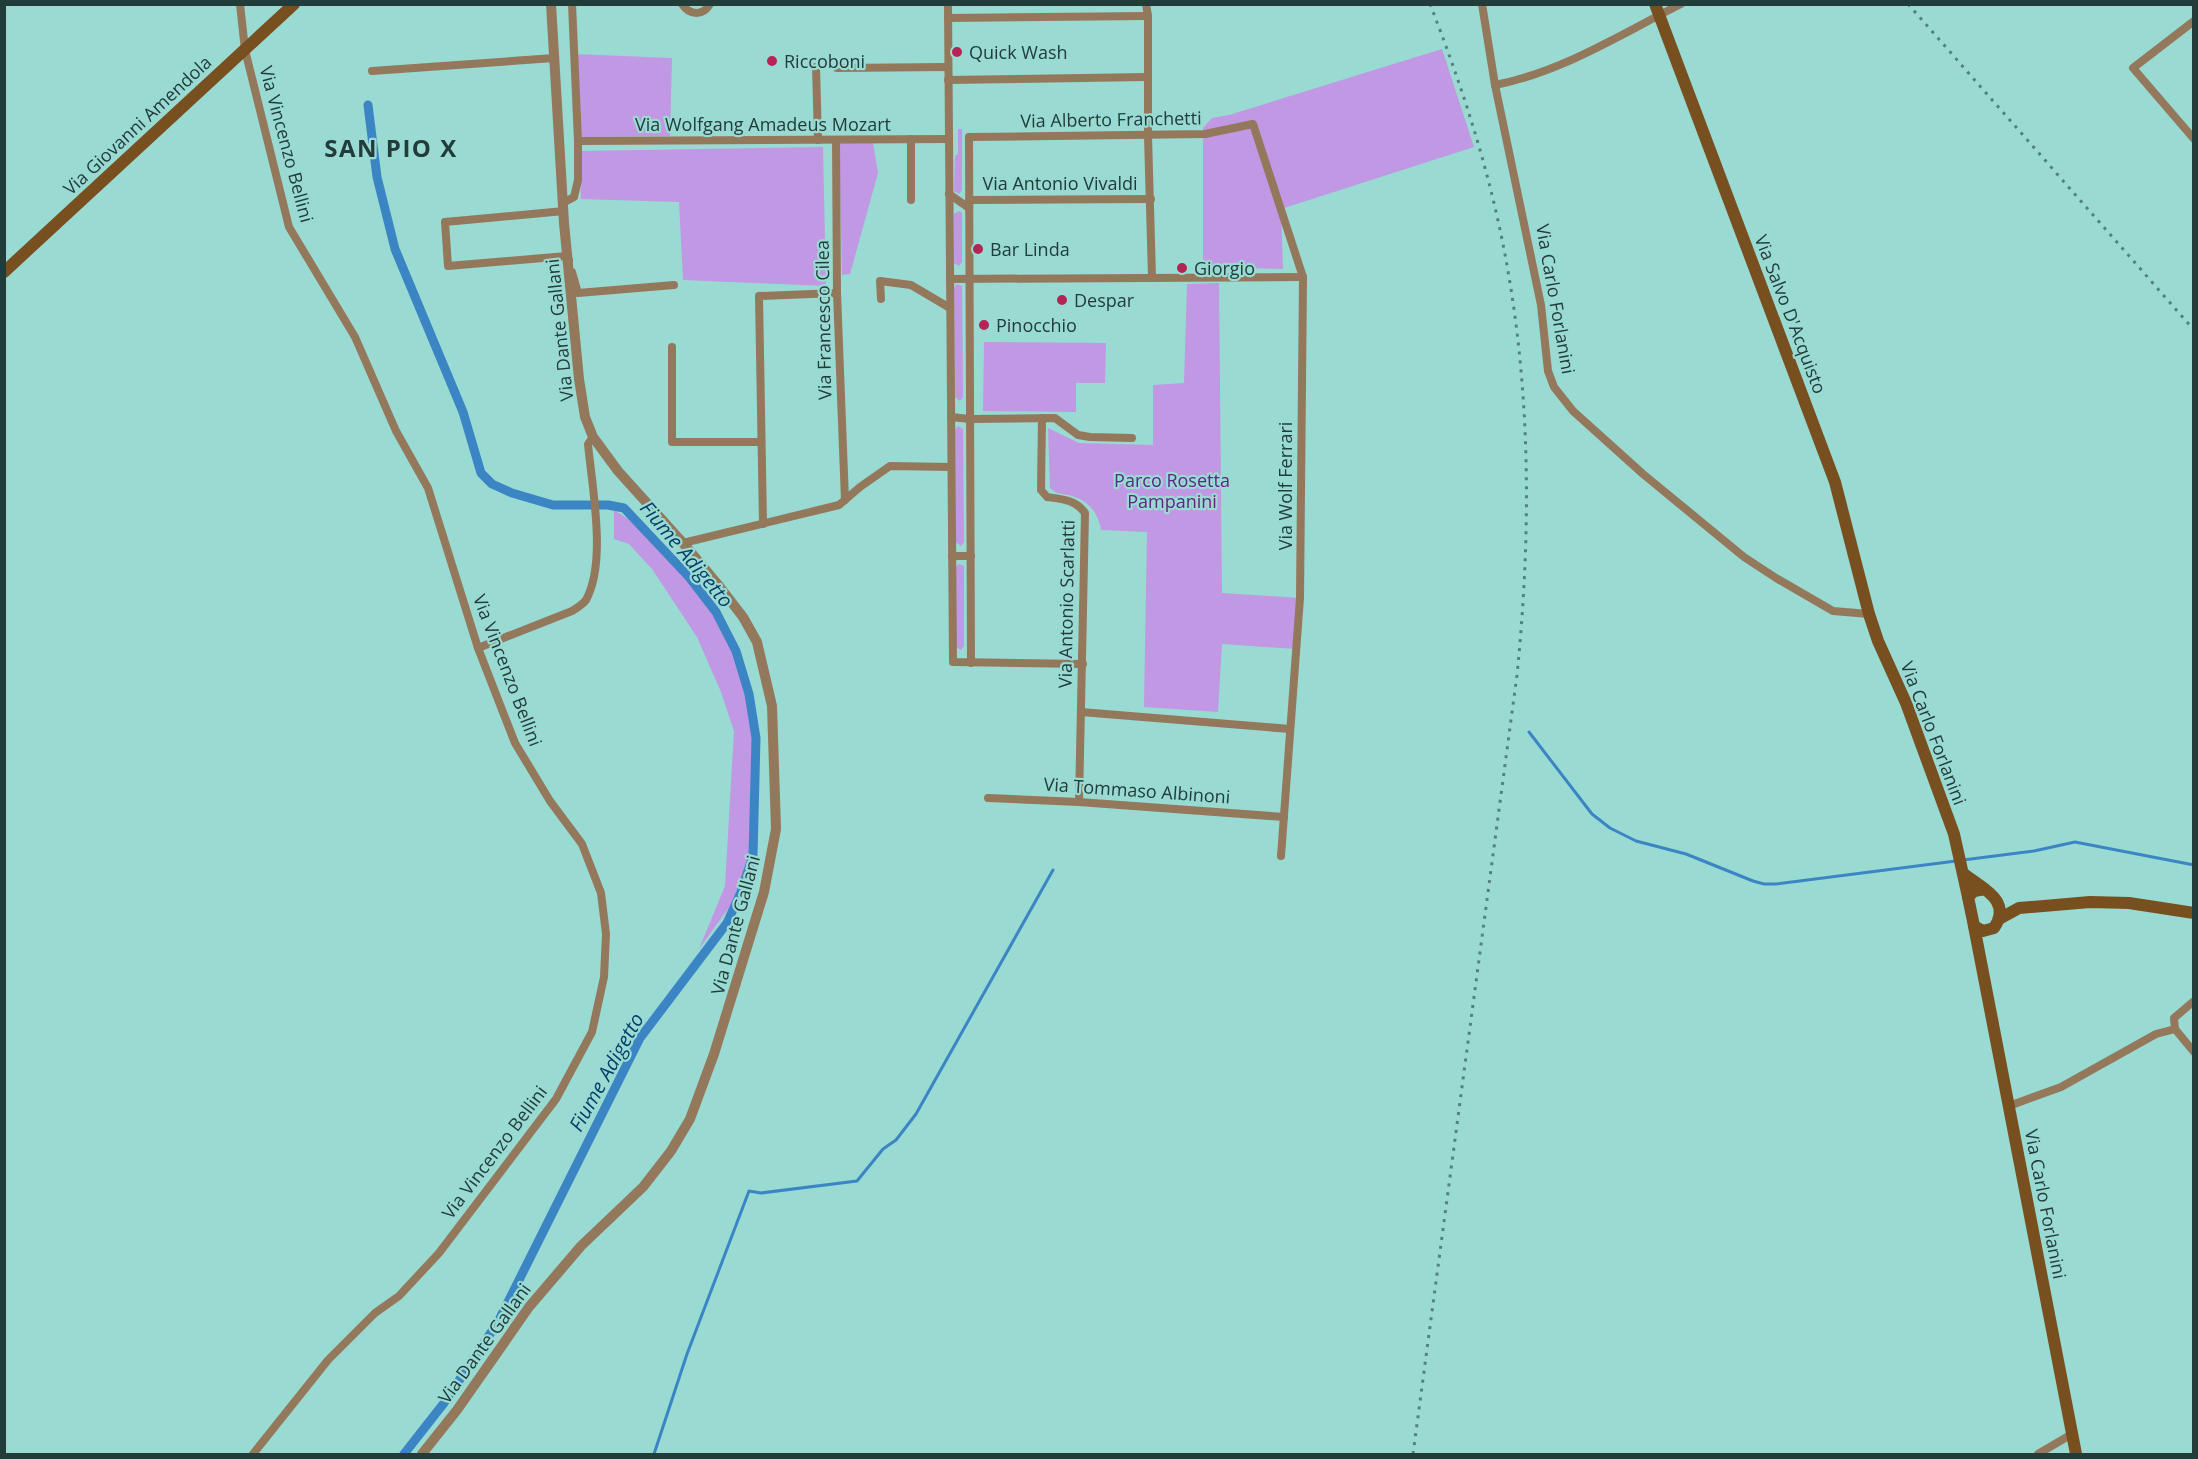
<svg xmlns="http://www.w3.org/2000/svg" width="2198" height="1459" viewBox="0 0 2198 1459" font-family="'Open Sans',sans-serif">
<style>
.green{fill:#c098e4}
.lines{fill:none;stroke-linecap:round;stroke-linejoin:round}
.stream{stroke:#3c85c5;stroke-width:3}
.canal{stroke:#3c85c5;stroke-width:9}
.minor{stroke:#94785b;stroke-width:8}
.tertiary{stroke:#94785b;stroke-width:10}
.secondary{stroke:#785020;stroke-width:12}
.rail{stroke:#55807c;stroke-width:3;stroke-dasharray:3 6;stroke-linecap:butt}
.poi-dot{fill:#b52553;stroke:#99dad3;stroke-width:2}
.labels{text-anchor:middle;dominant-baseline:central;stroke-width:4.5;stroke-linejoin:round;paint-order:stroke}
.poi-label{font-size:18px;fill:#223c3a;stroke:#99dad3;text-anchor:start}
.street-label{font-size:18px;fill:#223c3a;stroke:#99dad3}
.park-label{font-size:18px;fill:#5e2684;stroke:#99dad3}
.water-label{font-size:20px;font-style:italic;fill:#053e68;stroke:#99dad3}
.district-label{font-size:24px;font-weight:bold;letter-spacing:1.5px;fill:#223c3a;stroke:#99dad3}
</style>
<rect width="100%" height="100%" fill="#99dad3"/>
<g class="green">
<path d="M1442,49L1474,147L1281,209L1283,269L1203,267V128L1212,118L1229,115Z"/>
<path d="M574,54L672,58L670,136L578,137Z"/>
<path d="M958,129H962V190L959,194L954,191L955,156L958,154Z"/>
<path d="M839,143H873L878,173L850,274L842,275Z"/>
<path d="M823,147L826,286L683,280L679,202L581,199L579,151Z"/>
<path d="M959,211L962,213V262L959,266L954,263V214Z"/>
<path d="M1219,283L1222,593L1300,598L1296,649L1222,644L1218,712L1144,707L1147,532L1101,530C1099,514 1088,500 1072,496C1061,493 1060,496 1050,488L1048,428L1079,443L1153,445V385L1184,383L1187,284Z"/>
<path d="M957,284L962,286L963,397L960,401L955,397L954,288Z"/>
<path d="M984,342L1106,343L1105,383H1076V412L983,411Z"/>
<path d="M958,426L963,429L964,542L961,546L956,542L955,430Z"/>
<path d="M614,510L630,520L693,581L719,620L741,662L751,688L756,736L754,836L750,872L743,888L699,949L725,886L734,731L721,692L697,637L652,569L629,544L614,539Z"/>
<path d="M959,564L964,566V646L961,650L956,647V567Z"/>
</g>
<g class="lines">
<g class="stream">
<path d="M1529,732L1592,814L1610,828L1636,841L1686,854L1753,881L1764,884H1776L1956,861"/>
<path d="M1963,860L2034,851L2075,842L2194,865"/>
<path d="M654,1454L687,1354L749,1191L761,1193L857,1181L883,1149L896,1140L916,1114L1053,870"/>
</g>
<path class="canal" d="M368,105L377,177L395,249L463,412L481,473L492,484L512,493L553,505H608L624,508L689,577L716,612L736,651L749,694L756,738L753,856L741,892L727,923L640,1038L498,1322L444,1403L404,1454"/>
<g class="minor">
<path d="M240,4L245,50L289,227L355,337L396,431L428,488L478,648L515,743L550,801L582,844L601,893L606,934L604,977L592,1032L556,1099L439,1253L399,1296L375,1313L328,1360L253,1454"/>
<path d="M682,4C690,16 703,16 710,4"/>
<path d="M948,4L953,662L1083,664"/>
<path d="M1146,4L1148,16V136L1152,277"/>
<path d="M1482,4L1495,85L1541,305L1548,371L1554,387L1573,411L1643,474L1744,557L1776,578L1833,611L1869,614"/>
<path d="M948,18L1148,16"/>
<path d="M2194,21L2133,68L2194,139"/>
<path d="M816,67L818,140"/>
<path d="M837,68L948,67"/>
<path d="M372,71L554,58"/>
<path d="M948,80L1148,77"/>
<path d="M1495,85C1562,72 1621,34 1681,4"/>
<path d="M911,139V200"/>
<path d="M836,140L837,293L845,500"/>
<path d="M578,141L949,139"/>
<path d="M949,194L969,208"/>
<path d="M969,200L1151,199"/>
<path d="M563,203L574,197L578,180V141L572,4"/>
<path d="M564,211L445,222L448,266L567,256L569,260"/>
<path d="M572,272L578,293L674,285"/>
<path d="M950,279L1303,277"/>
<path d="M881,299L880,281L911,285L950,308"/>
<path d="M672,347V442H760"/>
<path d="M951,417L970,419L1055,418L1078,435L1090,437L1132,438"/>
<path d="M1042,418L1041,490L1047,497C1062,499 1076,500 1085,513L1079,802"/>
<path d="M763,524L759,296L837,293"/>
<path d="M683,543L839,505L860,487L890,466L951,467"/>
<path d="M952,556H971"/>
<path d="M478,648L572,611C577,608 583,604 586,600C607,562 592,487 588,444L593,437"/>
<path d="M971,663L969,137L1205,134L1253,124L1303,277L1300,598L1281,856"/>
<path d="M1081,712L1290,729"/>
<path d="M988,798L1079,802L1284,817"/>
<path d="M2194,1001L2174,1018L2175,1029L2194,1052"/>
<path d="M2009,1106L2061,1087L2156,1034L2175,1029"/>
<path d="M2038,1454L2072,1434"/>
</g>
<path class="tertiary" d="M422,1454L457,1410L529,1307L581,1246L643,1187L671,1151L690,1119L714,1054L764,892L776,829L772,706L757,642L743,617L719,586L683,543L618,471L593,437L585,417L579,379L564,223L551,4"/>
<g class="secondary">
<path d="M1655,4L1835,482L1869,614L1878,641L1906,703L1954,834L1968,897"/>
<path d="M4,272L294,4"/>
<path d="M1964,874C1981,888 2013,900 1994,928L1983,931L1974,926L1968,897L1974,891L1985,889"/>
<path d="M1999,919L2019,908L2090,902L2129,903L2194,913"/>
<path d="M1974,926L2076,1454"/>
</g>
<g class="rail">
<path d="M1908,4L2194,330"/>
<path d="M1413,1454L1517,675C1533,516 1531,355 1493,199C1477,133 1455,68 1430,4"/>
</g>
</g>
<g class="poi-dot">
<circle cx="957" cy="52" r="6"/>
<circle cx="772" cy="61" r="6"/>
<circle cx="978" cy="249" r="6"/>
<circle cx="1182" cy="268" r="6"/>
<circle cx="1062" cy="300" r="6"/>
<circle cx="984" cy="325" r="6"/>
</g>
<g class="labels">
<g class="poi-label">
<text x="969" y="52">Quick Wash</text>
<text x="784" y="61">Riccoboni</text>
<text x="990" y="249">Bar Linda</text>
<text x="1194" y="268">Giorgio</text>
<text x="1074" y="300">Despar</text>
<text x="996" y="325">Pinocchio</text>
</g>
<g class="street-label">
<text transform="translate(1111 119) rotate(-1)">Via Alberto Franchetti</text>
<text x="763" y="124">Via Wolfgang Amadeus Mozart</text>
<text transform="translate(137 125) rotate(-43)">Via Giovanni Amendola</text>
<text transform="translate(287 144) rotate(75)">Via Vincenzo Bellini</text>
<text x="1060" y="183">Via Antonio Vivaldi</text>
<text transform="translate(1556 299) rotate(80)">Via Carlo Forlanini</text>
<text transform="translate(1791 314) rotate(69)">Via Salvo D'Acquisto</text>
<text transform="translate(823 320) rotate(-91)">Via Francesco Cilea</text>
<text transform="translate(559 330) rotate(-96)">Via Dante Gallani</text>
<text transform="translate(1285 486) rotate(-90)">Via Wolf Ferrari</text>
<text transform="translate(1066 604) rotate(-89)">Via Antonio Scarlatti</text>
<text transform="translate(508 670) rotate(69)">Via Vincenzo Bellini</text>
<text transform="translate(1934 733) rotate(69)">Via Carlo Forlanini</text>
<text transform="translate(1137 790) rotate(4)">Via Tommaso Albinoni</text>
<text transform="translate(735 925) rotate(-75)">Via Dante Gallani</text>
<text transform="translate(494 1152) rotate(-53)">Via Vincenzo Bellini</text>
<text transform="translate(2046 1204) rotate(79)">Via Carlo Forlanini</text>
<text transform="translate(484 1343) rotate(-54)">Via Dante Gallani</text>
</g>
<g class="park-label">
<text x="1172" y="480">Parco Rosetta<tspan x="1172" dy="21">Pampanini</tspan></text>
</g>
<g class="water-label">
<text transform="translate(687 554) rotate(50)">Fiume Adigetto</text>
<text transform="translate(606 1072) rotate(-61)">Fiume Adigetto</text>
</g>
<g class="district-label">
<text x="391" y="147">SAN PIO X</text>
</g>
</g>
<rect width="2198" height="1459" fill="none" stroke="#223c3a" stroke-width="12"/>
</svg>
